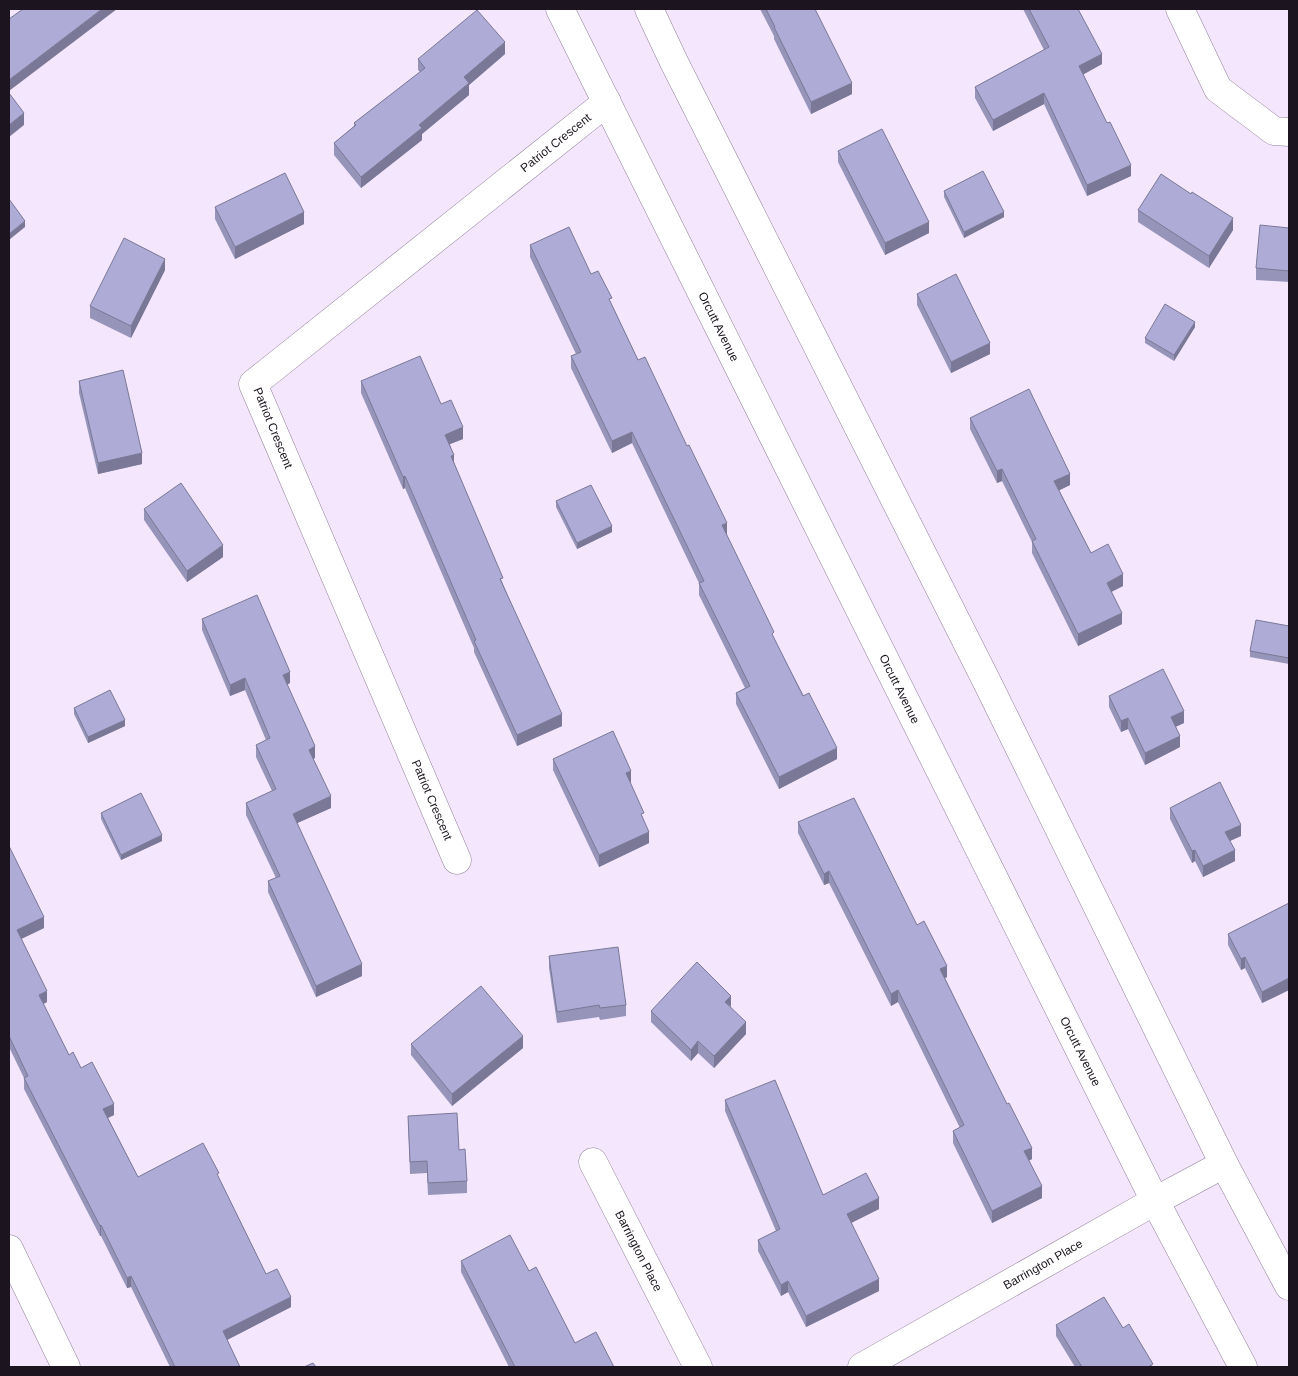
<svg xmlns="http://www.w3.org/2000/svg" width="1298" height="1376" viewBox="0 0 1298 1376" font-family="Arial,sans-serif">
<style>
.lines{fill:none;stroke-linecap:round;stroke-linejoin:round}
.minor-casing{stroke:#91809b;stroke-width:29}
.major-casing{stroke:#91809b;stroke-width:29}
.minor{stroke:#fff;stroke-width:28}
.major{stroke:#fff;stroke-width:28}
.wall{fill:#9694b9}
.shaded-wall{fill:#7a7896}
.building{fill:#aeacd7;stroke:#7a7896}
.labels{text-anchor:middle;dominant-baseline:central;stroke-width:5;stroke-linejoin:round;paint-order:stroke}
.street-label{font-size:12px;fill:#1c151f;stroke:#fff}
</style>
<rect width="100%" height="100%" fill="#f4e6fd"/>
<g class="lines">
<g class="minor-casing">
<g id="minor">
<path d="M1180,9L1218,89L1274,131L1289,132"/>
<path id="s1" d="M457,860L253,384L607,102"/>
<path id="s2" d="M593,1162L698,1367"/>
<path d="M9,1249L66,1367"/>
<path id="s3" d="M862,1367L1155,1201L1224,1164"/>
</g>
</g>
<g class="major-casing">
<g id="major">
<path id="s4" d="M560,9L1155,1201L1243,1367"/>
<path d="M649,9L674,62L987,682L1224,1164L1289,1286"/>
</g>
</g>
<use href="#minor" class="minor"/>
<use href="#major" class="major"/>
</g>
<g class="wall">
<path d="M760,9H815L852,94L811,114L774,39V36Z"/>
<path d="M1023,9H1078L1102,64L1083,74L1131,176L1087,196L1044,104L993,131L975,98V87L1044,50Z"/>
<path d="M505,54L469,85V95L422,134V140L361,188L334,155V143L354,126V123L420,72L418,70V59Z"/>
<path d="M838,151L929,233L885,255L838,162Z"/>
<path d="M944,191L1004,217L964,238L944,197Z"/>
<path d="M215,207L304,224L235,259L215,219Z"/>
<path d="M1138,210L1233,230L1209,268L1138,222Z"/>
<path d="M1289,228V282L1256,280V268Z"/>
<path d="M530,245L591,274L612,305L638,360L727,534L726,535L774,639L837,759L779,789L736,704V693L745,688L699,595V583L632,443L612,453L571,368V356L576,354L530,257Z"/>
<path d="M165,270L131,338L90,318V306Z"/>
<path d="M917,294L990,354L951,373L917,305Z"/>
<path d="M1195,327L1174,361L1145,343V338Z"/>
<path d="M79,381L142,464L98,474L79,393Z"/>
<path d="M361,381L441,404L463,439L450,444L454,463L503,584L562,726L517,746L474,652V648L405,488L403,489L361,393Z"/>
<path d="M970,418L1070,485L1059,490L1091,553L1123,586L1111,592L1122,624L1078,646L1032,553V542L1002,481L997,483L970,429Z"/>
<path d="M556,501L612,532L577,549L556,507Z"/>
<path d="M144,509L223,557L187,582L144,520Z"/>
<path d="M202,619L290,683L287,685L315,758L313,759L331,808L297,823L362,976L316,997L268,892V881L276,878L246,815V803L272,791L256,757V745L266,740L245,690L230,696L202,630Z"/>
<path d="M1289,626V664L1250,657V651Z"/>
<path d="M1109,696L1184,723L1175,727L1180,747L1145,765L1128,729L1121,732L1109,707Z"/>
<path d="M74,708L125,726L88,743L74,714Z"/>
<path d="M553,759L631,782L630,783L649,843L599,867L553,770Z"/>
<path d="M1170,808L1241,836L1230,841L1235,861L1203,877L1195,861L1192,863L1170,819Z"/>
<path d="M101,813L162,841L121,860L101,819Z"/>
<path d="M798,822L917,925L947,977L945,978L1032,1159L1028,1161L1042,1198L992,1223L953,1143V1131L960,1128L898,1002L891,1006L829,883L824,885L798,833Z"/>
<path d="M9,846L44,928L21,939L47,1002L43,1004L69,1055L81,1068L114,1115L108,1118L138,1177L219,1178L266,1274L291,1307L227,1340L240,1367H170L131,1287L127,1288L101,1236H100L24,1089V1078L9,1047Z"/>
<path d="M1289,903V990L1262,1003L1245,968L1241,970L1228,945V934Z"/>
<path d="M549,956L626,1005V1016L600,1020L599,1017L557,1023L549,968Z"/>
<path d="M731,1007L746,1034L714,1068L698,1053L691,1061L651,1022V1011Z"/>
<path d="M411,1044L523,1048L452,1106L411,1055Z"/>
<path d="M725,1100L823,1195L879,1209L851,1223L879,1291L806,1327L788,1292L781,1296L758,1251V1240L776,1231L725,1111Z"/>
<path d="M408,1116L459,1150L467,1181V1193L428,1195L427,1173L410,1174Z"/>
<path d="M461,1261L529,1271L575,1343L614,1367H509L461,1272Z"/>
<path d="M1056,1325L1123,1328L1153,1367H1075L1056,1336Z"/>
</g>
<g class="shaded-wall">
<path d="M102,9H117L9,91V80Z"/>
<path d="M505,42V54L469,85V95L422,134V140L361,188V177L464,77Z"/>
<path d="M1102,54V64L1079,77V66Z"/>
<path d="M852,83V94L811,114V102Z"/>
<path d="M1044,93V104L993,131V120Z"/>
<path d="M24,113V125L9,137V125Z"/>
<path d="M1131,165V176L1087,196V185Z"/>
<path d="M304,212V224L235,259V247Z"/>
<path d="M1004,212V217L964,238V232Z"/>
<path d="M1233,218V230L1209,268V256Z"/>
<path d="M25,221V227L9,240V234Z"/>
<path d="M929,222V233L885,255V243Z"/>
<path d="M165,259V270L131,338V326Z"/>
<path d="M1195,322V327L1174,361V355Z"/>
<path d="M990,343V354L951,373V362Z"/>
<path d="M463,427V439L445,446V435Z"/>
<path d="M632,432V443L612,453V441Z"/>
<path d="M142,453V464L98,474V463Z"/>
<path d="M454,455V466L451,456Z"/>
<path d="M1002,469V481L997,483V471Z"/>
<path d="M1070,474V485L1054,493V481Z"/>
<path d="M405,476V488L403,489V477Z"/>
<path d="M727,523V534L722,537V525Z"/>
<path d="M612,526V532L577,549V543Z"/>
<path d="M223,545V557L187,582V571Z"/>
<path d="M1123,574V586L1107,594V583Z"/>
<path d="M1122,613V624L1078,646V634Z"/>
<path d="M290,672V683L283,686V675Z"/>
<path d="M245,678V690L230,696V685Z"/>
<path d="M1184,711V723L1171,729V717Z"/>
<path d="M562,714V726L517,746V735Z"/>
<path d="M1128,718V729L1121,732V721Z"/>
<path d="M125,720V726L88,743V737Z"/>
<path d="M1180,736V747L1145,765V753Z"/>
<path d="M315,746V758L309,761V750Z"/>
<path d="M837,748V759L779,789V777Z"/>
<path d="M631,771V782L626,785V773Z"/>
<path d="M331,796V808L293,825V814Z"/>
<path d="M1241,825V836L1225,843V832Z"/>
<path d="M649,832V843L599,867V855Z"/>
<path d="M162,835V841L121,860V855Z"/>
<path d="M1195,850V861L1192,863V851Z"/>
<path d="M1235,850V861L1203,877V866Z"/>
<path d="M829,871V883L824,885V874Z"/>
<path d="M44,917V928L17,941V930Z"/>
<path d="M1245,957V968L1241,970V959Z"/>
<path d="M362,964V976L316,997V986Z"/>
<path d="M947,966V977L940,981V969Z"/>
<path d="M1289,978V990L1262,1003V992Z"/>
<path d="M898,990V1002L891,1006V994Z"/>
<path d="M47,991V1002L39,1006V995Z"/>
<path d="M731,996V1007L725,1002Z"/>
<path d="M746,1022V1034L714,1068V1056Z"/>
<path d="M523,1036V1048L452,1106V1094Z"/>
<path d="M698,1041V1053L691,1061V1050Z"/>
<path d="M114,1104V1115L103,1120V1109Z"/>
<path d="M1032,1148V1159L1024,1163V1151Z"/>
<path d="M1042,1186V1198L992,1223V1211Z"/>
<path d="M879,1198V1209L847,1225V1214Z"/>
<path d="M101,1225V1236H100V1226Z"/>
<path d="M131,1276V1287L127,1288V1278Z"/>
<path d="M879,1279V1291L806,1327V1316Z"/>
<path d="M788,1281V1292L781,1296V1285Z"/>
<path d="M291,1297V1307L223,1342V1331Z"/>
</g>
<g class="building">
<path d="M23,9H102L9,80V19Z"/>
<path d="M766,9H815L852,83L811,102L774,27H775Z"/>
<path d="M1029,9H1078L1102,54L1079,66L1107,123L1110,122L1131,165L1087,185L1044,93L993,120L975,87L1049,47Z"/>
<path d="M477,10L505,42L464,77L469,83L419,125L422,128L361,177L334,143L356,125L354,123L425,68L418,59Z"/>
<path d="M9,93L24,113L9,125Z"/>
<path d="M882,129L929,222L885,243L838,151Z"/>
<path d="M983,171L1004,212L964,232L944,191Z"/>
<path d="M285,173L304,212L235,247L215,207Z"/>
<path d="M1161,174L1191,194L1192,192L1233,218L1209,256L1138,210Z"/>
<path d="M9,199L25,221L9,234Z"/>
<path d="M1260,225L1289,228V271L1256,268Z"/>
<path d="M569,227L591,274L598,271L612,298L609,299L638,360L645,357L687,446L689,445L727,523L722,525L774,632L772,634L803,696L809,693L837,748L779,777L736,693L750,686L699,583L704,581L632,432L612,441L571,356L581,352L530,245Z"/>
<path d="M124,238L165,259L131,326L90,306Z"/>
<path d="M956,274L990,343L951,362L917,294Z"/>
<path d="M1165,304L1195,322L1174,355L1145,338Z"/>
<path d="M420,356L441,404L451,400L463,427L445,435L454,455L451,456L503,578L500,579L562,714L517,735L474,641L476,640L405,476L403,477L361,381Z"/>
<path d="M123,370L142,453L98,463L79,381Z"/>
<path d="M1029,389L1070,474L1054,481L1091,553L1108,544L1123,574L1107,583L1122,613L1078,634L1032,541L1036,539L1002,469L997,471L970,418Z"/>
<path d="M181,483L223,545L187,571L144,509Z"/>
<path d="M591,485L612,526L577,543L556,501Z"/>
<path d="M257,595L290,672L283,675L315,746L309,750L331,796L293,814L362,964L316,986L268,881L280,876L246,803L276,789L256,745L270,738L245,678L230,685L202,619Z"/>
<path d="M1256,620L1289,626V658L1250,651Z"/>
<path d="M1163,669L1184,711L1171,717L1180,736L1145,753L1128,718L1121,721L1109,696Z"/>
<path d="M110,690L125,720L88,737L74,708Z"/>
<path d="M613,731L631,771L626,773L644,813L641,814L649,832L599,855L553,759Z"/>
<path d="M1220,782L1241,825L1225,832L1235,850L1203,866L1195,850L1192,851L1170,808Z"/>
<path d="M141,793L162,835L121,855L101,813Z"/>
<path d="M854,798L917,925L924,921L947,966L940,969L1007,1104L1009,1103L1032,1148L1024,1151L1042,1186L992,1211L953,1131L964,1125L898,990L891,994L829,871L824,874L798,822Z"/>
<path d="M9,846L44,917L17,930L47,991L39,995L69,1055L73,1052L81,1068L92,1062L114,1104L103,1109L138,1177L203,1143L219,1173L217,1174L266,1274L277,1269L291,1297L223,1331L240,1367H175L131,1276L127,1278L101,1225L100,1226L24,1078L28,1076L9,1036Z"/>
<path d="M1289,903V978L1262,992L1245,957L1241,959L1228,934Z"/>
<path d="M618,947L626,1005L600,1008L599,1005L557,1012L549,956Z"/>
<path d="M697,962L731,996L725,1002L746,1022L714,1056L698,1041L691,1050L651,1011Z"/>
<path d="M481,986L523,1036L452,1094L411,1044Z"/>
<path d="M775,1080L823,1195L866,1173L879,1198L847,1214L879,1279L806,1316L788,1281L781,1285L758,1240L780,1229L725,1100Z"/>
<path d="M457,1113L459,1150L465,1149L467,1181L428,1183L427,1161L410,1162L408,1116Z"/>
<path d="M510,1235L529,1271L536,1267L575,1343L596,1332L614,1367H515L461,1261Z"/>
<path d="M1104,1297L1123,1328L1129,1324L1153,1364L1148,1367H1082L1056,1325Z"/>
<path d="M313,1363L316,1367H304Z"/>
</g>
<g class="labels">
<g class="street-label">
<text stroke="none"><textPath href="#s1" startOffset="905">Patriot Crescent</textPath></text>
<text stroke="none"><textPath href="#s4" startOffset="355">Orcutt Avenue</textPath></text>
<text transform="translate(273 428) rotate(68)">Patriot Crescent</text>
<text stroke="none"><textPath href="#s4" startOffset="760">Orcutt Avenue</textPath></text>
<text transform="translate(432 800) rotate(67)">Patriot Crescent</text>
<text stroke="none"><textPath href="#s4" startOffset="1165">Orcutt Avenue</textPath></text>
<text stroke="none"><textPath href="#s2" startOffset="100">Barrington Place</textPath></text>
<text stroke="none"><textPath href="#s3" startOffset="208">Barrington Place</textPath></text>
</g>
</g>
<rect width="1298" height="1376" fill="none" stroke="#1c151f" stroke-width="20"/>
</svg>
